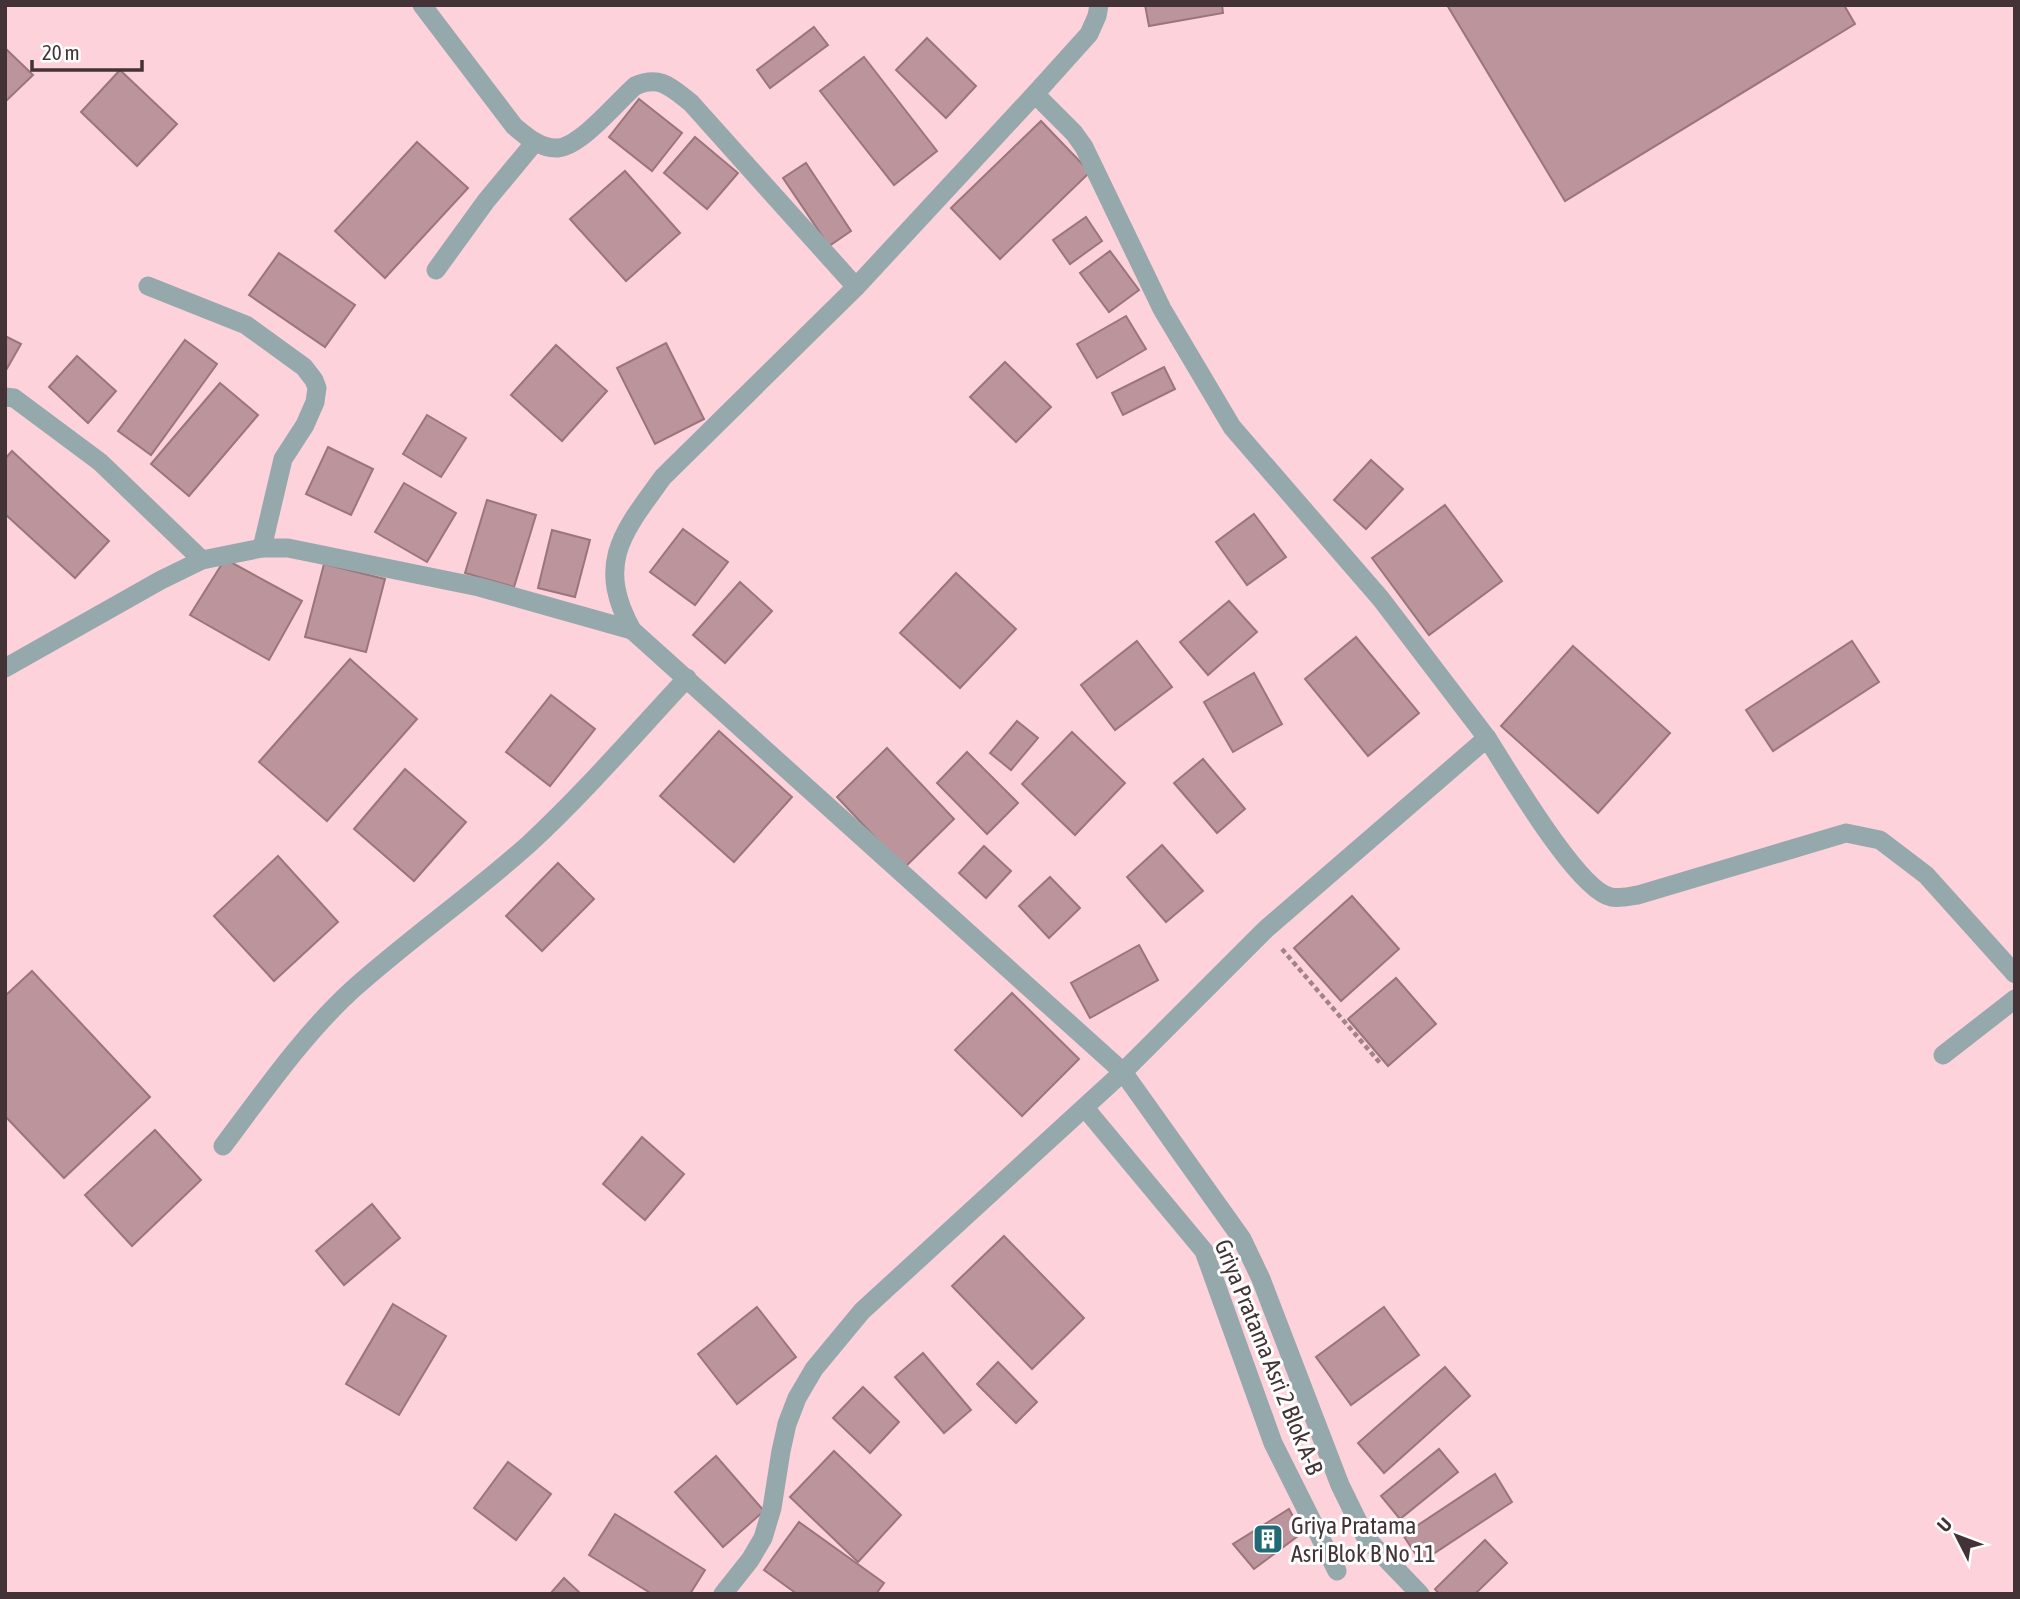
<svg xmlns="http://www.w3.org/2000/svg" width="2020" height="1599" viewBox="0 0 2020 1599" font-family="'Asap Condensed',sans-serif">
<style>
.building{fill:#bc949c;stroke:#9b757c;stroke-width:2}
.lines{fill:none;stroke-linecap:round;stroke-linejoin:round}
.path{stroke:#a18388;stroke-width:4.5;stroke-dasharray:5 3.5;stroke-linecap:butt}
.service{stroke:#95a8ac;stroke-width:19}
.minor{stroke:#95a8ac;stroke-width:19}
.labels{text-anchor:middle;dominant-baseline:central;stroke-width:6;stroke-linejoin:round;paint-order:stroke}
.street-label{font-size:24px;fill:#443336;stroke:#fff}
.poi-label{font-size:24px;fill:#443336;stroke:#fff;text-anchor:start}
</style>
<rect width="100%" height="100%" fill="#fdd2da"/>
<g class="building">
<path d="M1145,5H1222L1223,13L1149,26Z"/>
<path d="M1447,5H1844L1855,24L1565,201Z"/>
<path d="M814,27L828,45L770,88L757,70Z"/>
<path d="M927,38L976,86L946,118L896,70Z"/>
<path d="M5,48L33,75L5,102Z"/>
<path d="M864,57L937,151L894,185L820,91Z"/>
<path d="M120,70L177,124L137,166L81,112Z"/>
<path d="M639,99L682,133L652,171L609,137Z"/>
<path d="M1041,121L1090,172L1000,259L951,208Z"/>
<path d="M695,137L738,173L707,209L664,173Z"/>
<path d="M417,142L468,188L385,278L335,231Z"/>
<path d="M806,163L851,231L829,246L783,178Z"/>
<path d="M625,171L680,233L626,281L570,219Z"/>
<path d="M1086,217L1102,241L1070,264L1053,240Z"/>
<path d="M1110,251L1139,290L1109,312L1080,273Z"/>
<path d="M279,253L355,305L325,347L249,295Z"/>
<path d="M1126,316L1146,349L1097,378L1077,344Z"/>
<path d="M5,336L21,344L5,372Z"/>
<path d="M185,340L217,364L151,455L118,431Z"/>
<path d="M666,343L704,419L655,444L617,368Z"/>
<path d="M556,345L607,391L562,441L511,395Z"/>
<path d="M77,356L116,391L88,423L49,387Z"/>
<path d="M1005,362L1051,407L1016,442L970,397Z"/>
<path d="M1164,367L1175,389L1123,415L1112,393Z"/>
<path d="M220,383L258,415L189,496L151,464Z"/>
<path d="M427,415L466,438L441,477L403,454Z"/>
<path d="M328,447L373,469L351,515L306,494Z"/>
<path d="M12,451L109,541L75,578L5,514V459Z"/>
<path d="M1371,460L1403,489L1366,529L1334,500Z"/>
<path d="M404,483L456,513L427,562L375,532Z"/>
<path d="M487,500L536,515L514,587L465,573Z"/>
<path d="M1445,505L1502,581L1429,635L1372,558Z"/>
<path d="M1254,514L1286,557L1247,585L1216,542Z"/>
<path d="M683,529L728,562L695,605L650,572Z"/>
<path d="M552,530L590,540L575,597L538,588Z"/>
<path d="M225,559L302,601L269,660L190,615Z"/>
<path d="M324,564L385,579L366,652L305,637Z"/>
<path d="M956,573L1016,629L960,688L900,633Z"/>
<path d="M740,582L772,611L725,663L693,635Z"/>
<path d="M1229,601L1257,632L1208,675L1180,642Z"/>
<path d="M1356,637L1419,713L1368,756L1305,679Z"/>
<path d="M1137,641L1172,687L1115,730L1081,685Z"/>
<path d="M1852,641L1879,682L1773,751L1746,710Z"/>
<path d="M1573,646L1670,733L1598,813L1501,726Z"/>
<path d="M350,659L417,719L327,821L259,762Z"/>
<path d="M1254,673L1282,724L1233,752L1204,702Z"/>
<path d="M551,695L595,729L550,786L506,752Z"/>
<path d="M1017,721L1038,738L1011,770L990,753Z"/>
<path d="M719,731L792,797L734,862L660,796Z"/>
<path d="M1072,732L1125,783L1075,835L1022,784Z"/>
<path d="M887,748L954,819L904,868L837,797Z"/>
<path d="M967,752L1018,803L987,834L937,783Z"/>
<path d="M1203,759L1245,809L1217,833L1174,783Z"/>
<path d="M405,769L466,822L414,881L354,829Z"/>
<path d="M1162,845L1203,891L1166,922L1127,877Z"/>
<path d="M984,846L1011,871L986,898L959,873Z"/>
<path d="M278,856L338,922L274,981L214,916Z"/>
<path d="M558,863L594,899L542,951L506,916Z"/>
<path d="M1050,877L1080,908L1049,938L1019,906Z"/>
<path d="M1352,896L1399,949L1341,1001L1294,948Z"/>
<path d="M1139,945L1158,980L1090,1018L1071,983Z"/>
<path d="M32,971L150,1097L64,1178L5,1116V996Z"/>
<path d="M1396,978L1436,1024L1388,1066L1348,1019Z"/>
<path d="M1012,993L1079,1059L1022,1116L955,1050Z"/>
<path d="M155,1130L201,1180L132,1246L85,1195Z"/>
<path d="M642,1137L684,1174L645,1220L603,1184Z"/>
<path d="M372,1204L400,1238L344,1285L316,1251Z"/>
<path d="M1004,1236L1084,1318L1032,1369L952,1286Z"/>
<path d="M393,1304L446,1336L399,1415L346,1384Z"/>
<path d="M757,1307L796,1357L737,1404L698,1354Z"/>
<path d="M1384,1307L1419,1355L1351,1405L1316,1357Z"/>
<path d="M923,1353L971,1410L944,1433L895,1377Z"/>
<path d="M998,1362L1037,1402L1016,1423L977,1384Z"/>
<path d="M1445,1367L1470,1396L1384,1473L1358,1443Z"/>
<path d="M863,1387L899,1422L870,1453L833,1418Z"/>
<path d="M1439,1449L1458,1472L1400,1519L1381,1496Z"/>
<path d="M834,1451L901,1515L858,1562L790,1497Z"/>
<path d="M716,1456L764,1511L723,1547L675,1492Z"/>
<path d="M508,1462L551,1494L516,1540L474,1508Z"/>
<path d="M1495,1474L1512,1502L1421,1562L1403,1535Z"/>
<path d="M1289,1509L1302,1533L1254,1569L1233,1544Z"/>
<path d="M615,1514L705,1570L690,1594H652L589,1555Z"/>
<path d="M799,1522L884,1583L876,1594H797L764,1570Z"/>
<path d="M1485,1540L1507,1563L1475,1594H1439L1435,1589Z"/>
<path d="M564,1578L581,1594H550Z"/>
</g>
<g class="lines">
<path class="path" d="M1282,949L1380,1063"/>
<path class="service" d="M1943,1055L2015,999"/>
<g class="minor">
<path d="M422,5L514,126C526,136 540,149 558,148C581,146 617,102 635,86C660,75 671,87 691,103L856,287"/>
<path d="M1035,94L1074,133L1084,147L1162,309L1232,427L1381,599L1487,738"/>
<path d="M436,270L486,201L535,142"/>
<path d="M148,286L246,325L304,367L314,380L317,388L315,402L305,425L283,459L262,548"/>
<path d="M5,397L14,398L100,462L202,560"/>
<path d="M5,668L161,580L202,560L262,548H288L479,587L632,630"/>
<path d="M1085,1108L1204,1251L1273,1443L1337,1571"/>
<path d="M223,1146C263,1093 303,1035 352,990C409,939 472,895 529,844C585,792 635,734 687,678"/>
<path d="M723,1594L750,1560L763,1538L772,1508L781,1451L787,1424L797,1398L814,1369L862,1311L1123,1072L632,630C595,563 623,532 663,477L856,287L1035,94L1089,34L1097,16L1099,5"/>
<path d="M1420,1594L1366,1538L1340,1485L1261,1279L1242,1239L1123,1072L1266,929L1487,738C1507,769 1578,891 1611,897C1619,899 1630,896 1638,895L1846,833L1880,840L1926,875L2015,974"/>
</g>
</g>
<defs>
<g id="building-square" transform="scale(1.575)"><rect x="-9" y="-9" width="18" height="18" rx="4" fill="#236a78" stroke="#fff"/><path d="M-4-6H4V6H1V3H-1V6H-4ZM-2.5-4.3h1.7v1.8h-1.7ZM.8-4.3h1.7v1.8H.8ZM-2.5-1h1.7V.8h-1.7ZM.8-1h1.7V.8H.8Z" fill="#fff"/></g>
</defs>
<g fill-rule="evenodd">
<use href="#building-square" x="1268" y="1539"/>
</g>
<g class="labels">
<g class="street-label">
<text transform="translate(1269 1357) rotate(68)">Griya Pratama Asri 2 Blok A-B</text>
</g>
<g class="poi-label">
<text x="1291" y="1525">Griya Pratama<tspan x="1291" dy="28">Asri Blok B No 11</tspan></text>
</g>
</g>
<rect width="2020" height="1599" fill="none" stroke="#443336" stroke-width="14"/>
<g transform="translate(1957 1536) rotate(312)" stroke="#ffffff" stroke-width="5" paint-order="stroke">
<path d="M0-5L12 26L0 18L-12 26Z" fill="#443336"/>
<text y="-10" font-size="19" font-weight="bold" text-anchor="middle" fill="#443336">U</text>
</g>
<path d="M32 60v10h110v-10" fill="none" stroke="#443336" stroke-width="3.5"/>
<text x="42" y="60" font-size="21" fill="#443336" stroke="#ffffff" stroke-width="5" paint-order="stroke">20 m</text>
</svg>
